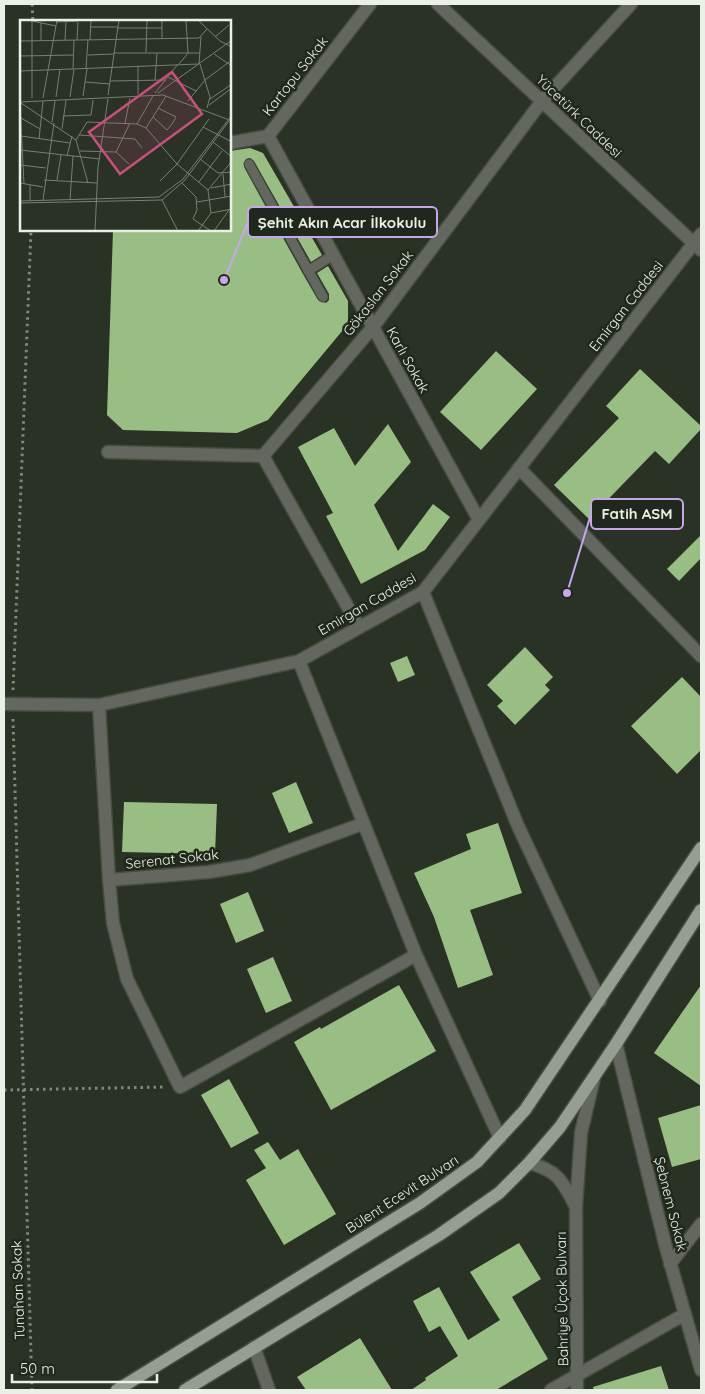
<svg xmlns="http://www.w3.org/2000/svg" width="705" height="1394" viewBox="0 0 705 1394" font-family="Quicksand,sans-serif">
<style>
.building{fill:#99be83}
.lines{fill:none;stroke-linecap:round;stroke-linejoin:round}
.service-casing{stroke:#454d40;stroke-width:11}
.minor-casing{stroke:#454d40;stroke-width:15}
.tertiary-casing{stroke:#454d40;stroke-width:15}
.primary-casing{stroke:#454d40;stroke-width:15}
.path{stroke:#80877c;stroke-width:3;stroke-dasharray:2.5 4;stroke-linecap:butt}
.service{stroke:#636760;stroke-width:9}
.minor{stroke:#636760;stroke-width:12}
.tertiary{stroke:#636760;stroke-width:12}
.primary{stroke:#959e90;stroke-width:12}
.labels{text-anchor:middle;dominant-baseline:central;stroke-width:5;stroke-linejoin:round;paint-order:stroke}
.street-label{font-size:14px;fill:#eaf0e7;stroke:#20281b}
.inset-road{fill:none;stroke:#777e73;stroke-width:1}
.view{fill:#cc4e7e;fill-opacity:0.15;stroke:#cc4e7e;stroke-width:2.5}
.inset-edge{fill:none;stroke:#eaf0e7;stroke-width:2.5}
.leader{fill:none;stroke:#c7a6ef;stroke-width:2}
.callout-dot{fill:#c7a6ef;stroke:#20281b;stroke-width:2}
.callout{fill:#20281b;stroke:#c7a6ef;stroke-width:2}
.callout-label{font-size:15px;text-anchor:middle;font-weight:bold;fill:#eaf0e7}
</style>
<rect width="100%" height="100%" fill="#2a3225"/>
<g class="building">
<path d="M250,148L263,153L322,255L311,262L254,161L250,158L246,159L244,167L303,274L318,300L326,303L329,300V294L317,273L328,266L348,301V324L268,420L237,433L123,430L107,415L113,230H230V151Z"/>
<path d="M496,351L537,389L481,450L440,412Z"/>
<path d="M640,369L701,426V429L669,464L655,451L589,519L554,485L619,418L606,406Z"/>
<path d="M388,424L411,462L374,505L398,551L433,504L450,517L425,550L361,584L326,516L333,513L298,447L334,428L355,466Z"/>
<path d="M701,535V558L679,581L667,569Z"/>
<path d="M525,647L553,677L545,685L550,690L515,725L497,706L503,701L487,685Z"/>
<path d="M407,656L415,675L398,682L390,663Z"/>
<path d="M682,677L701,697V750L677,774L631,726Z"/>
<path d="M296,782L313,823L289,833L272,793Z"/>
<path d="M124,802L217,804L215,854L122,852Z"/>
<path d="M498,823L522,893L470,910L493,975L458,988L434,917L414,873L471,849L466,834Z"/>
<path d="M248,892L264,931L236,943L220,904Z"/>
<path d="M273,957L292,1001L266,1013L247,969Z"/>
<path d="M399,985L436,1051L331,1110L294,1042L320,1027L321,1029Z"/>
<path d="M701,985V1086L654,1053Z"/>
<path d="M229,1079L259,1133L231,1148L201,1095Z"/>
<path d="M701,1105V1159L672,1167L658,1118Z"/>
<path d="M268,1142L280,1160L298,1149L336,1214L284,1245L246,1180L266,1168L254,1150Z"/>
<path d="M519,1243L541,1279L512,1297L548,1359L496,1390H411L426,1380L425,1378L458,1356L440,1326L429,1332L413,1301L439,1287L468,1340L500,1320L470,1272Z"/>
<path d="M360,1338L392,1390H306L297,1377Z"/>
<path d="M661,1366L669,1390H594L593,1387Z"/>
</g>
<g class="lines">
<g class="service-casing">
<g id="service">
<path d="M249,164L323,297"/>
<path d="M308,271L333,255"/>
</g>
</g>
<g class="minor-casing">
<g id="minor">
<path d="M438,4L701,250"/>
<path d="M268,136L479,520"/>
<path d="M230,143L268,136L370,4"/>
<path d="M108,452L263,456L373,327L542,101L631,4"/>
<path d="M263,456L359,627"/>
<path d="M519,468L701,656"/>
<path d="M423,592L518,826L600,1001"/>
<path d="M299,661L416,955L500,1138"/>
<path d="M4,704L99,705L299,661L423,592L701,234"/>
<path d="M99,705L109,880"/>
<path d="M362,824L250,865L209,872L109,880L113,923L127,979L180,1087L416,955"/>
<path d="M616,1044L666,1248L701,1370"/>
<path d="M670,1264L701,1224"/>
<path d="M254,1347L269,1390"/>
<path d="M551,1390L685,1314"/>
</g>
</g>
<g class="tertiary-casing">
<g id="tertiary">
<path d="M529,1163C559,1171 562,1181 576,1207"/>
<path d="M577,1390L576,1207L581,1133L594,1078"/>
</g>
</g>
<g class="primary-casing">
<g id="primary">
<path d="M117,1390L420,1203L477,1162L525,1110L701,848"/>
<path d="M185,1390L439,1235L499,1193L529,1163L560,1127L616,1044L701,910"/>
</g>
</g>
<g class="path">
<path d="M32,4L33,21"/>
<path d="M13,690L31,230"/>
<path d="M13,719L32,1390"/>
<path d="M4,1090L164,1087"/>
</g>
<use href="#service" class="service"/>
<use href="#minor" class="minor"/>
<use href="#tertiary" class="tertiary"/>
<use href="#primary" class="primary"/>
</g>
<g class="labels">
<g class="street-label">
<text transform="translate(295 76) rotate(-52)">Kartopu Sokak</text>
<text transform="translate(579 116) rotate(44)">Yücetürk Caddesi</text>
<text transform="translate(378 293) rotate(-52)">Gökaslan Sokak</text>
<text transform="translate(626 306) rotate(-52)">Emirgan Caddesi</text>
<text transform="translate(408 360) rotate(61)">Karlı Sokak</text>
<text transform="translate(367 604) rotate(-30)">Emirgan Caddesi</text>
<text transform="translate(172 859) rotate(-6)">Serenat Sokak</text>
<text transform="translate(402 1194) rotate(-33)">Bülent Ecevit Bulvarı</text>
<text transform="translate(671 1204) rotate(76)">Şebnem Sokak</text>
<text transform="translate(18 1290) rotate(-92)">Tunahan Sokak</text>
<text transform="translate(562 1299) rotate(-91)">Bahriye Üçok Bulvarı</text>
</g>
</g>
<g transform="translate(20 20)">
<rect width="211" height="211" fill="#2a3225"/>
<path class="inset-road" d="M12,0V78M178,0L200,21L212,27M12,1L36,6M166,1L168,32M37,2L58,1M70,7H98M98,8H142M195,17L209,5M142,19V0M21,20V3M45,20L46,2M57,20L58,2M70,20L71,0M0,21L179,18L187,9M126,32L127,0M94,33H180M194,34L212,46M68,35L94,34M0,36L54,35M159,44L169,32M180,44L190,77L187,88M118,47V74M53,48L54,20M66,48L68,20M0,51L179,44L181,17M148,57L176,71M135,60L137,33M90,61L146,60M65,62L90,64M135,73L158,44M138,73L212,20M88,75L99,0M63,76L67,49M36,77L40,49M50,77L54,49M23,78L37,0M190,79L212,64M168,81L185,60L209,42M0,82L143,75L212,101M1,83L56,120L68,163M0,85L4,164M189,85L212,68M43,96L71,95L73,80M133,97L147,110L152,104L156,97L138,88M1,98L20,109M32,102L35,81M105,103L110,78M117,104L133,76M183,107L212,122M126,108L146,76M42,109L46,80M59,115L115,119L122,128M1,116L50,123M19,119L23,81M56,120L67,102L117,104L126,108L157,144L188,170L191,193L178,211M193,122L212,137M0,130L80,139M60,131L96,132L109,144M96,132L110,103M47,136L52,116M180,139L198,153L212,152M0,145L26,148M203,154L205,177M24,160L77,163M37,160L41,135M140,161L157,144L189,99M179,162L202,131M0,163L23,167M162,163L176,177L177,190L173,199L191,211M10,165V181M191,168L212,164M188,170L212,141M23,180L34,103M50,180L53,136M142,180L158,211M0,181L139,177L163,159L212,95M177,182L212,176M0,183L142,180L165,160L209,101M191,193L212,189M75,211L78,147L88,79M194,211L209,190"/>
<path class="view" d="M152,52L182,94L100,154L69,112Z"/>
<rect width="211" height="211" class="inset-edge"/>
</g>
<path class="leader" d="M224 280L248 222M567 593L591 514"/>
<g class="callout-dot">
<circle cx="224" cy="280" r="5"/>
<circle cx="567" cy="593" r="5"/>
</g>
<g class="callout">
<rect x="248" y="207" width="189" height="30" rx="5"/>
<rect x="591" y="499" width="92" height="30" rx="5"/>
</g>
<g class="callout-label">
<text x="342" y="228">Şehit Akın Acar İlkokulu</text>
<text x="637" y="519">Fatih ASM</text>
</g>
<rect width="705" height="1394" fill="none" stroke="#eaf0e7" stroke-width="10"/>
<path d="M12 1374v8h145v-8" fill="none" stroke="#eaf0e7" stroke-width="2.5"/>
<text x="20" y="1374" font-size="15" fill="#eaf0e7" stroke="#20281b" stroke-width="4" paint-order="stroke">50 m</text>
</svg>
